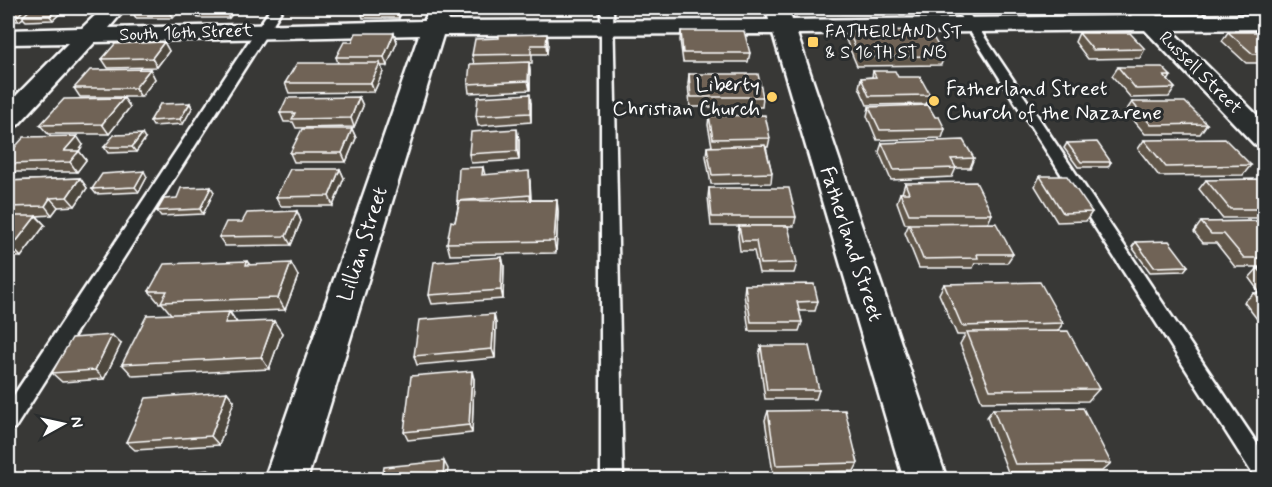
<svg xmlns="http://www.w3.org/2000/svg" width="1272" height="487" viewBox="0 0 1272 487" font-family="Mynerve,sans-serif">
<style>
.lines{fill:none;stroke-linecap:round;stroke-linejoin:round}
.lane-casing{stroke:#fff;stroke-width:5}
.street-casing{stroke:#fff;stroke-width:5}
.lane{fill:#2a2d2e;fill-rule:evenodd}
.street{fill:#2a2d2e;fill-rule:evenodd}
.wall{fill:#60564a;stroke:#fff;stroke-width:1.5}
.shaded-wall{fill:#4e463c;stroke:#fff;stroke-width:1.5}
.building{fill:#706456;stroke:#fff;stroke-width:1.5}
.poi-dot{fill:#ffd166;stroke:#2a2d2e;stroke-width:2}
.labels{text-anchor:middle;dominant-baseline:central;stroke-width:6;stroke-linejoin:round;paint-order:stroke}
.far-poi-label{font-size:18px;fill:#fff;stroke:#2a2d2e;text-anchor:start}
.far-street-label{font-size:18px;fill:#fff;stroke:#2a2d2e}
.poi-label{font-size:21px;fill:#fff;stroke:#2a2d2e;text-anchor:end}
.street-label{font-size:21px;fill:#fff;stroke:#2a2d2e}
</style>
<rect width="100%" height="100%" fill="#383836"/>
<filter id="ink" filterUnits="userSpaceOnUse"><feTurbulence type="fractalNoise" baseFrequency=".0167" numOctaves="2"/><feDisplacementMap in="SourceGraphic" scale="12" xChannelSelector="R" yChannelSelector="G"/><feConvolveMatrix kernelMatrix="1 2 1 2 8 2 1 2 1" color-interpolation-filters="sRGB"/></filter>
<g filter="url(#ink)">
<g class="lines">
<g class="lane-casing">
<g id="lane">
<path d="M271,8H283L15,428L8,430V404Z"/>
<path d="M601,8H613L623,480H601Z"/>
<path d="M955,8H965L1264,454V480L1256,479Z"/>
</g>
</g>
<g class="street-casing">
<path id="street" d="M103,8H126L109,28L424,21L430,8H450L448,21L769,20L766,8H788L792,20L1132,16L1130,13L1135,8H1149L1157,16L1264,15V29L1171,30L1264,122V147L1254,144L1145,30L797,34L947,480H904L773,34L443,35L307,480H264L419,35L95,42L18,125L8,127V104L68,43L8,44V30L82,28Z"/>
</g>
<use href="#lane" class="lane"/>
<use href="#street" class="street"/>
</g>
<g class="wall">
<path d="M8,8H66L53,20L26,21L23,18L19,21H8Z"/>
<path d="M182,8L173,18H136L131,10Z"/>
<path d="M237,8L229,18H198L193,10Z"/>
<path d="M365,8H403V9L399,18H363L362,14Z"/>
<path d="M493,8H543V13L494,14Z"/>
<path d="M819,8H902L901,12L842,13L841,10H820Z"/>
<path d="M988,8H1057L989,9Z"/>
<path d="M1158,8H1207L1203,14L1165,15Z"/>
<path d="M681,31L750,53L748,62H683L680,40Z"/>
<path d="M848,31L944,56L941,65L857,66L846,40Z"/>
<path d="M1228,32H1264V63H1246L1222,41Z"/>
<path d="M394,33L397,42L387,66H381L383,72L374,92L289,93L285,83L338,63L336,57L352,42Z"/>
<path d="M1079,33L1145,49L1140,58L1088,59L1075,42Z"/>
<path d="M547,34L548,43L547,54H532V63H529L530,71V90L469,93L468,84L474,64L472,55L499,38Z"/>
<path d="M164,42L169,51L157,67L108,68L102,59Z"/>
<path d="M1118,67L1171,76L1168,81L1175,88L1169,97L1131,98L1112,76Z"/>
<path d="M150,69L155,79L141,97H80L74,88Z"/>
<path d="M873,71L930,95L926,104L867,105L859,87L861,78L872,77Z"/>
<path d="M689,74L763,97L762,107H690L688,84Z"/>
<path d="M359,97L363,106L354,127L296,128L293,122H284L280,113Z"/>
<path d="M1132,102L1207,124L1200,134H1145L1126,111Z"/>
<path d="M190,103L192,108L183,124L153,126L150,121Z"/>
<path d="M531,103V122L478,126L476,116Z"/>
<path d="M130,107L109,134H48L40,125Z"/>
<path d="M869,107L935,117L945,129L942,138L877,140L867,116Z"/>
<path d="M709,116L770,138L768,147H766L772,173L771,183L711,184L706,156L707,147L712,146L708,125Z"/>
<path d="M352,129L356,138L346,162H294L290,153Z"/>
<path d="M145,139L136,152L108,153L104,147Z"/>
<path d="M519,139V160L471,163L469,154Z"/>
<path d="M1144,140L1251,165L1243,175L1159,176L1138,149Z"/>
<path d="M882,143L974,158L970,168H956L952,177L891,180L879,152Z"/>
<path d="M1067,143L1111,162L1108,167H1078L1064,148Z"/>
<path d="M83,145L79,151L86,160L77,172H8V155Z"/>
<path d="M483,167L485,175L530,181L531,200H557L558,212L556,253L450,255L447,243L455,222L458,207L457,201Z"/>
<path d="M340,169L344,178L333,206H281L276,197Z"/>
<path d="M1040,176L1092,212L1086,221L1057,222L1035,186Z"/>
<path d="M147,177L139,192L96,194L92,189Z"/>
<path d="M80,178L87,188L75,206L58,207L52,215L37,216L45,225L21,257H8V181Z"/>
<path d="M1206,180L1264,188V218H1222L1199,189Z"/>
<path d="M905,183L992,214L988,223L1013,254L1007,263H975L973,268H919L905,233L909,224H905L897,202L900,193H902Z"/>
<path d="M709,188L796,217L794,226H711L708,197Z"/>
<path d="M214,192L203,214L161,216L157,211L177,198Z"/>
<path d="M297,211L301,221L291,245L225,246L219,237L242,222Z"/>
<path d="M1264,221V267H1235L1216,243H1203L1194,232L1201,222Z"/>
<path d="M739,226L797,263L794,273H759L754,251H740L738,236Z"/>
<path d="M1136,242L1188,266L1184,271L1150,272L1132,247Z"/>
<path d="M502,257L504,266L503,299L432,304L429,295Z"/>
<path d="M247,261L250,265L298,276L285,310L230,312L237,323L282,333L269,369L133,376L122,364L171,314L162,303H159L149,291Z"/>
<path d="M1258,268H1264V323H1260L1244,302L1254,293H1260L1249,278Z"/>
<path d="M944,284L1063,323L1058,331L1099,389L1088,401L982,402L960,344L965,335H957L939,294Z"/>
<path d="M745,285L818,301L815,311H799L802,322L799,331H749L744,294Z"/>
<path d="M496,323L495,358L417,365L414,356Z"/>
<path d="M121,344L104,379L62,382L52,373Z"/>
<path d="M761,346L819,390L816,399H765L759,355Z"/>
<path d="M474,379L472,433L408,440L404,432Z"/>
<path d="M227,392L234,401L219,445L135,450L126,442Z"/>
<path d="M993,409L1111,463L1102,471L1008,472L987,417Z"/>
<path d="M768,411L858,463L854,471L773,473L765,420Z"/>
</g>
<g class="shaded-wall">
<path d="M26,8H35L23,16V18L19,21L16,17Z"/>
<path d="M58,8H66L53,20L50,16Z"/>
<path d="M170,8H182L173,18L169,9Z"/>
<path d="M227,8H237L229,18L225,9Z"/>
<path d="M401,8H403V9L399,18L398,14Z"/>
<path d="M394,33L397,42L387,66L384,57Z"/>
<path d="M547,34L548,43L547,54L546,45Z"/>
<path d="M164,42L169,51L157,67L152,58Z"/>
<path d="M8,50L14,58L8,64Z"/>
<path d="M529,62L530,71V90L528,81Z"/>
<path d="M380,63L383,72L374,92L371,83Z"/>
<path d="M150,69L155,79L141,97L135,88Z"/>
<path d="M530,94L531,103V122L530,113Z"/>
<path d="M359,97L363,106L354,127L351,118Z"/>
<path d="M124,98L130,107L109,134L102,124Z"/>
<path d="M190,103L192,108L183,124L180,119Z"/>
<path d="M352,129L356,138L346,162L342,153Z"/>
<path d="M517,129L519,139V160L517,151Z"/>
<path d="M142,134L145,139L136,152L132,147Z"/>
<path d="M77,136L83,145L77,154L79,151L86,160L77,172L70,162L64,151Z"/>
<path d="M340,169L344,178L333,206L329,196Z"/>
<path d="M144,171L147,177L139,192L135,187Z"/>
<path d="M529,171L530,181L531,204L530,195Z"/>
<path d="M80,178L87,188L75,206L67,197Z"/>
<path d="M211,187L214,192L203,214L200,209Z"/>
<path d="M50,198L58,207L52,215L45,206Z"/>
<path d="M557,200L558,212L556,253L554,241Z"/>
<path d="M297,211L301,221L291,245L286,236Z"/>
<path d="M36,216L45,225L21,257L12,247Z"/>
<path d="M502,257L504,266L503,299L501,290Z"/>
<path d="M291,263L298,276L285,310L278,298Z"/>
<path d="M229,312L238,324L225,323Z"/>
<path d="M494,314L496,323L495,358L492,349Z"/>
<path d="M274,321L282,333L269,369L261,357Z"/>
<path d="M112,335L121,344L104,379L95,370Z"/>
<path d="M472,371L474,379L472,433L469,425Z"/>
<path d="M227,392L234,401L219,445L211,436Z"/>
<path d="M444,461L448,469L447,480H443Z"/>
<path d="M209,470L216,477V480H205Z"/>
</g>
<g class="building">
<path d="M8,8H26L16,17H8Z"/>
<path d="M32,8H58L50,16H23Z"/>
<path d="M133,8H170L169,9L131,10Z"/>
<path d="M195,8H227L225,9L193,10Z"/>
<path d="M365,8H401L398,14H362Z"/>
<path d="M929,30L944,56L860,57L848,31Z"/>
<path d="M681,31H744L750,53H683Z"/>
<path d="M1228,32H1264V54H1253Z"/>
<path d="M356,33H394L384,57H336L344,42H352Z"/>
<path d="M1079,33H1130L1145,49L1093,50Z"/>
<path d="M547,34L546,45H531V54L472,55L475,39L499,38V35Z"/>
<path d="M164,42L152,58L102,59L115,44Z"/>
<path d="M529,62L528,81L468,84L470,64Z"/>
<path d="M297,63H380L371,83H285Z"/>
<path d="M1118,67H1162L1171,76H1164L1175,88L1136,89Z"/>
<path d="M150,69L135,88H74L90,70Z"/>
<path d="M873,71H895L898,77H920L930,95L869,96L861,78L876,77Z"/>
<path d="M689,74H758L763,97H691Z"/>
<path d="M530,94V113L476,116L478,97Z"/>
<path d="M359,97L351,118L292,119L295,113H280L287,98Z"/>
<path d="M124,98L102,124L40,125L64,99Z"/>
<path d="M1132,102H1185L1207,124L1151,125Z"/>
<path d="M190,103L180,119L150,121L160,104Z"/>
<path d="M928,105L935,117H939L945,129L880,130L869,107Z"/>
<path d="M765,115L770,138L713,139L709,116Z"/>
<path d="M302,129H352L342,153H290Z"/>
<path d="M517,129V151L469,154L471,132Z"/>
<path d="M142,134L132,147H104L114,135Z"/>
<path d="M77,136L64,151H79L70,162L8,164V155L24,137Z"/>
<path d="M1225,139L1251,165L1166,167L1144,140Z"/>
<path d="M963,140L974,158L951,159L956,168L894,170L882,143Z"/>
<path d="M1097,142L1111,162H1081L1067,143Z"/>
<path d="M765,145L772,173L712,175L707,147Z"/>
<path d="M483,167L482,175L529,171L530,195L457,201L459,168Z"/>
<path d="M290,169H340L329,196L276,197Z"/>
<path d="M144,171L135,187L92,189L102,174Z"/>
<path d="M1040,176H1067L1092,212L1063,213Z"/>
<path d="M80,178L67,197L50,198L45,206L8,207V181Z"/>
<path d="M1257,179L1264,188V209H1230L1206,180Z"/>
<path d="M976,182L992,214H909L900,193H909L905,183Z"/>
<path d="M211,187L200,209L157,211L164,199L177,198L181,188Z"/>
<path d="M709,188H789L796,217H712Z"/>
<path d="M557,200L554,241L447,243L451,221L455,222L460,201Z"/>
<path d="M297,211L286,236L219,237L226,222H242L247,213Z"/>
<path d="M8,216H36L12,247L8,248Z"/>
<path d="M1264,221V258H1244L1224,234H1211L1201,222Z"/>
<path d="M996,223L1013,254H977L978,258L923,259L909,224Z"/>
<path d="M739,226H788L797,263L760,264L756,241H742Z"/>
<path d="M1169,241L1188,266L1154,267L1136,242Z"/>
<path d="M502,257L501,290L429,295L434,262Z"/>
<path d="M247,261L246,265L291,263L278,298L161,302L167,291H149L164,264Z"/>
<path d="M1258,268H1264V277Z"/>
<path d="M1040,282L1063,323L962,326L944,284Z"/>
<path d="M814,284L818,301L797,302L802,322H751L745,285Z"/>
<path d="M1254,293H1264V307Z"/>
<path d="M229,312L225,323L274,321L261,357L122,364L147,315Z"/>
<path d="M494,314L492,349L414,356L419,320Z"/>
<path d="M1068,331L1099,389L990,390L967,332Z"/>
<path d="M112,335L95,370L52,373L72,338Z"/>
<path d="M761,346H809L819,390H767Z"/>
<path d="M472,371L469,425L404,432L411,376Z"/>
<path d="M227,392L211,436L126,442L146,398Z"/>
<path d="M1083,408L1111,463L1015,464L993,409Z"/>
<path d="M845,410L858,463L776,465L768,411Z"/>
<path d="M444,461L443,480H382L384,467Z"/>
<path d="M209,470L205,480H137L138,477Z"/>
</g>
</g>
<g class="poi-dot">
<rect x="807" y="36" width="12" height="12" rx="3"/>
<circle cx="772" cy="97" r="6"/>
<circle cx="934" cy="101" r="6"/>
</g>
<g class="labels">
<g class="far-poi-label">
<text x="825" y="32">FATHERLAND ST<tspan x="825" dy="21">&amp; S 16TH ST NB</tspan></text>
</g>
<g class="far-street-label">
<text transform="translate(186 33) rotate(-2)">South 16th Street</text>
<text transform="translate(1200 73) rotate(45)">Russell Street</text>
</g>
<g class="poi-label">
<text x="760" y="85">Liberty<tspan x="760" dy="24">Christian Church</tspan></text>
<text x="946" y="89" text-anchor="start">Fatherland Street<tspan x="946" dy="24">Church of the Nazarene</tspan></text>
</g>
<g class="street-label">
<text transform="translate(363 244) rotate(-72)">Lillian Street</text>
<text transform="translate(851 244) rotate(72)">Fatherland Street</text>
</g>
</g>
<rect width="1272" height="487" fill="none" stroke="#2a2d2e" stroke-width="30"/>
<rect x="15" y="15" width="1242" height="457" fill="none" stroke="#fff" stroke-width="2" filter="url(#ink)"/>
<g transform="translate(63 424) rotate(82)" stroke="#2a2d2e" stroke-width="4.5" paint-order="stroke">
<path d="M0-4.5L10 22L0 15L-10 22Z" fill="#ffffff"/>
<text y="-9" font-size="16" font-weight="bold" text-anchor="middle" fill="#ffffff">N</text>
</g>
</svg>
